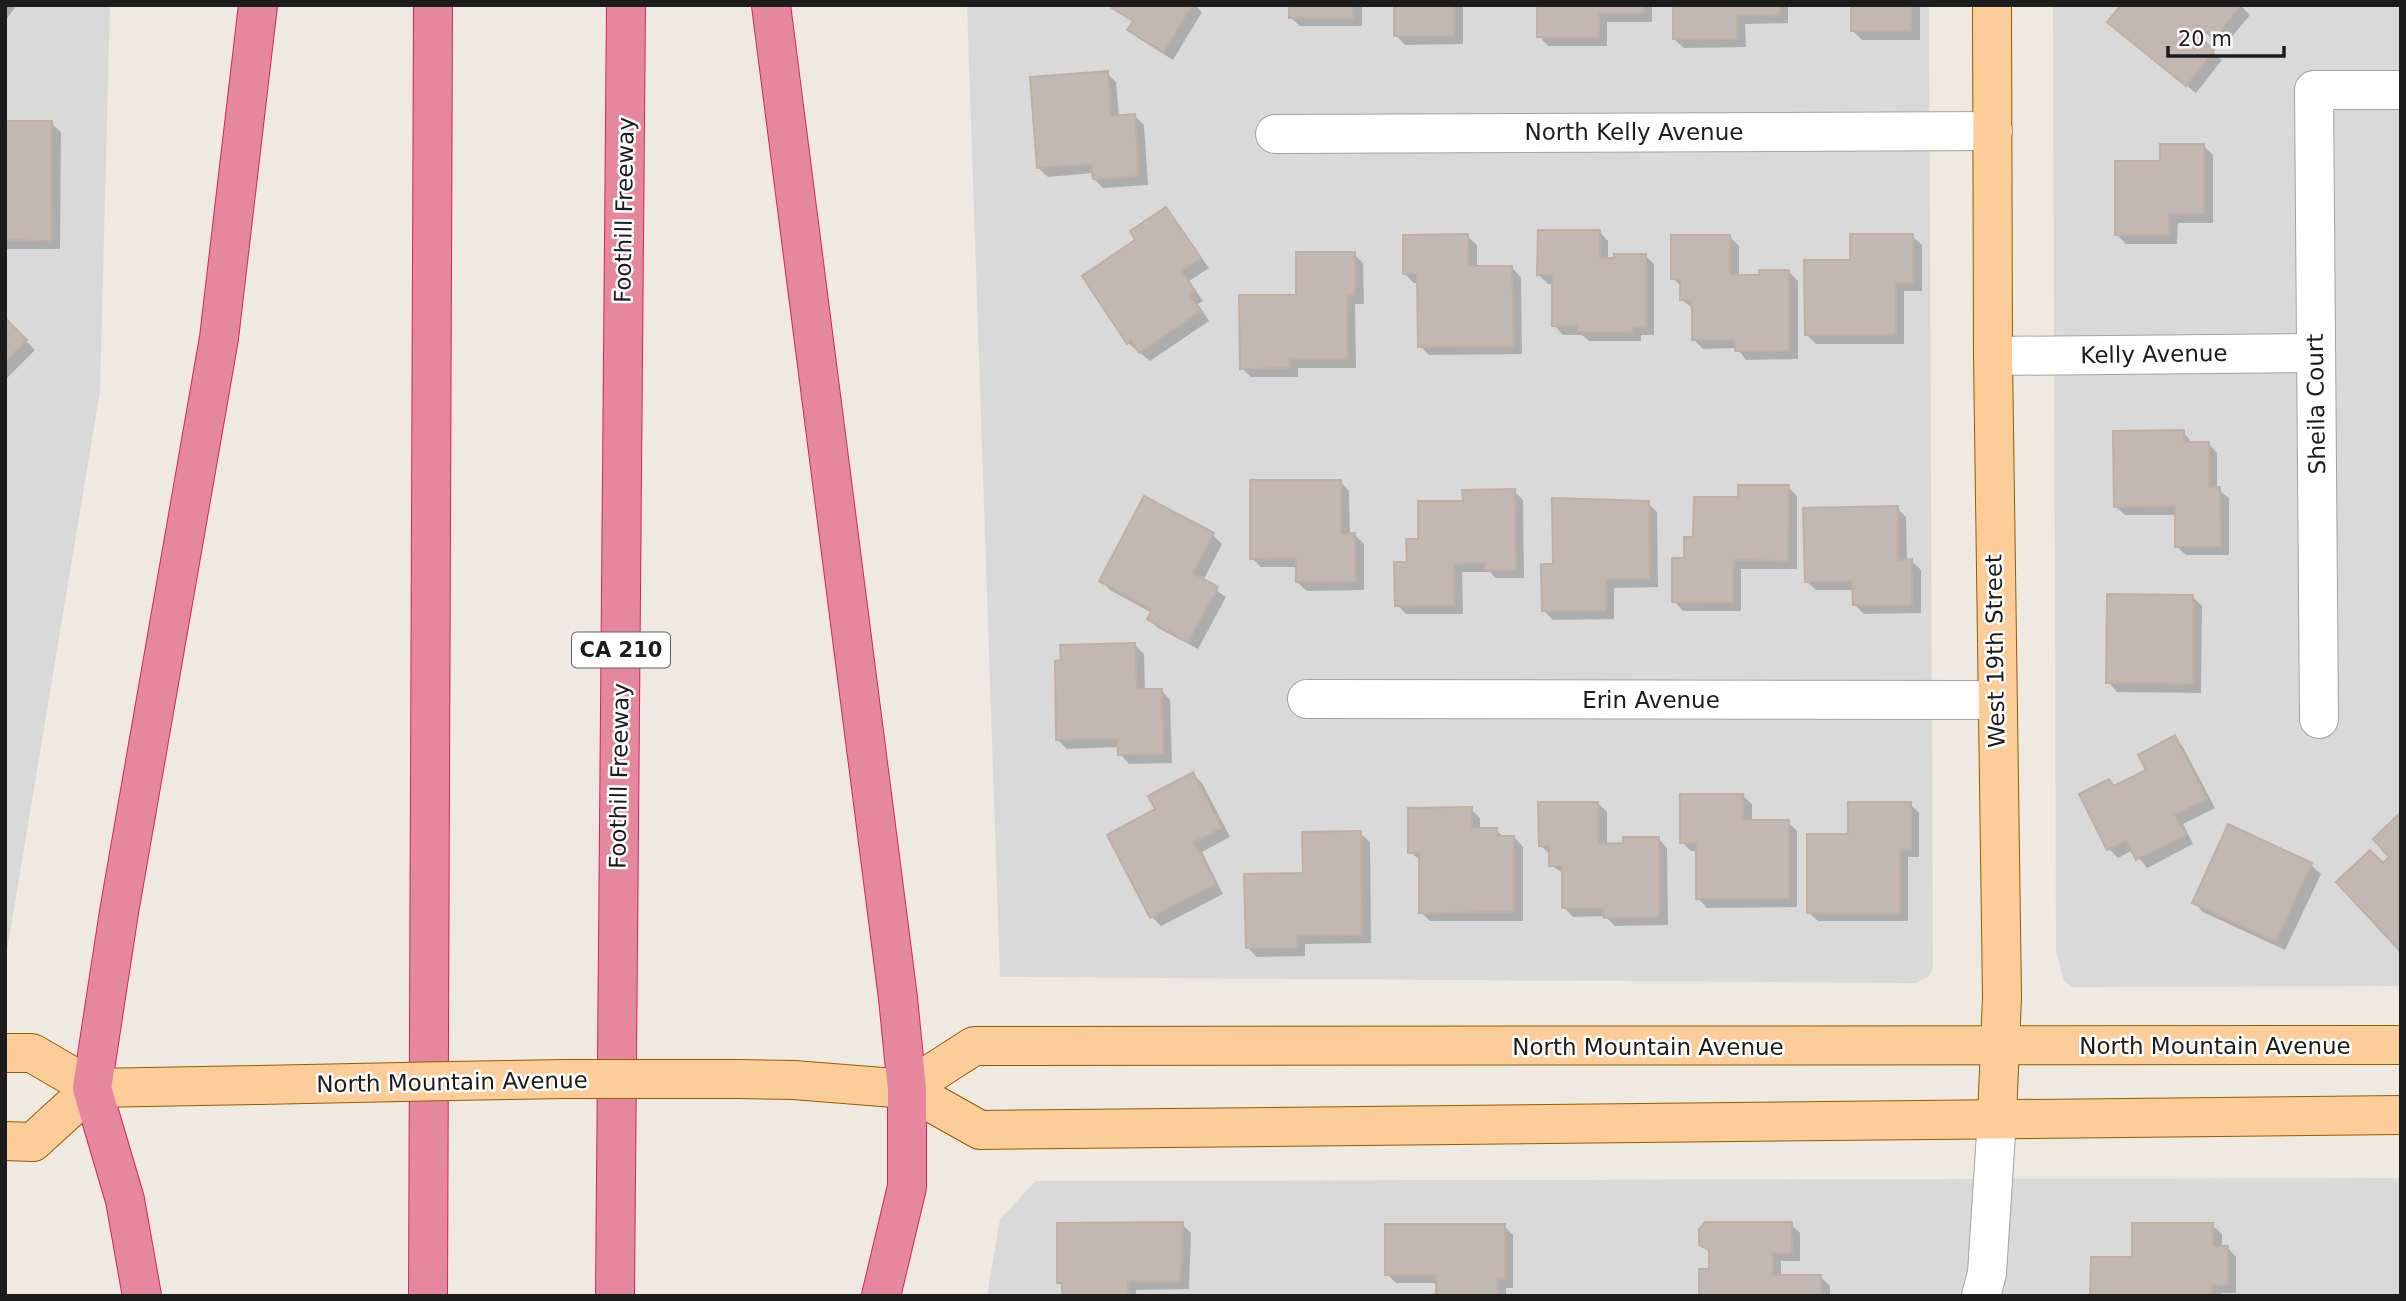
<svg xmlns="http://www.w3.org/2000/svg" width="2406" height="1301" viewBox="0 0 2406 1301" font-family="'DejaVu Sans',sans-serif">
<style>
.residential{fill:#dad9d9}
.shadow{fill:#0003}
.building{fill:#c2b8b1;stroke:#bfafa4;stroke-width:2}
.lines{fill:none;stroke-linecap:round;stroke-linejoin:round}
.minor-casing{stroke:#a3a3a3;stroke-width:40}
.major-casing{stroke:#945d00;stroke-width:40}
.highway-casing{stroke:#d82267;stroke-width:40}
.minor{stroke:#fff;stroke-width:38}
.major{stroke:#fccd98;stroke-width:38}
.highway{stroke:#e6889d;stroke-width:38}
.major-bridge-casing{stroke:#945d00;stroke-width:40;stroke-linecap:butt}
.major-bridge{stroke:#fccd98;stroke-width:38}
.labels{text-anchor:middle;dominant-baseline:central;stroke-width:5;stroke-linejoin:round;paint-order:stroke}
.shield{fill:#fff;stroke:#606060;stroke-width:2}
.shield-label{font-size:21px;font-weight:bold;fill:#1c1c1c}
.street-label{font-size:23px;fill:#1c1c1c;stroke:#fff}
</style>
<rect width="100%" height="100%" fill="#eee9e1"/>
<g class="residential">
<path d="M5,5H110L100,391L5,963Z"/>
<path d="M967,5H1929L1933,970L1928,977L1916,983L1000,977Z"/>
<path d="M2053,5H2401V986L2071,987L2064,981L2056,951Z"/>
<path d="M2401,1178V1296H987L1000,1219L1036,1181Z"/>
</g>
<g class="shadow">
<path d="M5,5H17L5,21Z"/>
<path d="M1116,5H1195L1202,12L1173,60L1138,38L1129,29L1134,23L1115,8Z"/>
<path d="M1290,5H1362V26H1300L1290,17Z"/>
<path d="M1396,5H1463V44L1405,45L1396,35Z"/>
<path d="M1539,5H1652V22H1607V46H1548L1539,36Z"/>
<path d="M1674,5H1788V23L1745,24L1746,47L1684,48L1674,39Z"/>
<path d="M1853,5H1920V40H1862L1853,31Z"/>
<path d="M2240,5L2250,15L2224,46L2207,32L2200,41L2222,60L2196,93L2119,31Z"/>
<path d="M1107,73L1116,82L1119,117L1135,116L1144,125L1148,185L1103,188L1094,179V173L1048,177L1038,168Z"/>
<path d="M5,122L51,123L61,132L60,249H5Z"/>
<path d="M2203,145L2213,155V223H2178L2177,244H2126L2117,235L2162,163Z"/>
<path d="M1166,209L1209,268L1189,281L1203,301L1198,304L1209,321L1150,361L1128,343Z"/>
<path d="M1599,231L1608,241V260L1645,255L1654,264V335H1641V341H1589L1582,335H1563L1554,325V284H1548L1539,275Z"/>
<path d="M1467,236L1477,245V268H1512L1521,277L1522,354L1429,355L1420,346L1419,283H1414L1405,274Z"/>
<path d="M1912,236L1922,245V291H1904V344H1816L1806,334L1851,262Z"/>
<path d="M1730,237L1739,246V277L1789,272L1798,281V359L1746,360L1737,348L1703,349L1694,340V309L1682,300V288L1673,278Z"/>
<path d="M1354,254L1363,263L1364,304H1355L1356,368H1298V377H1251L1242,368L1298,297Z"/>
<path d="M5,320L35,350L5,380Z"/>
<path d="M2183,432L2192,443H2208L2217,453V489L2229,498V555H2186L2176,546V515H2125L2115,506Z"/>
<path d="M1340,481L1349,491L1350,535H1355L1364,544V590L1307,591L1297,582V567H1261L1252,558Z"/>
<path d="M1788,487L1797,496V569H1741V611H1683L1674,601L1685,560L1740,499Z"/>
<path d="M1514,491L1523,500L1524,578H1496L1490,572H1462L1463,614H1406L1397,605L1408,563L1419,541Z"/>
<path d="M1145,498L1213,535L1222,544L1203,581L1226,597L1198,649L1158,628L1149,619L1152,613L1110,590L1101,581Z"/>
<path d="M1648,503L1657,512L1658,587L1614,588V619L1553,620L1544,611L1555,565Z"/>
<path d="M1897,508L1906,517L1907,561H1912L1921,570V613L1864,614L1855,605L1854,590H1816L1806,581Z"/>
<path d="M2192,596L2202,606L2201,693L2117,692L2108,682Z"/>
<path d="M1135,645L1144,654L1145,691L1161,690L1170,700L1172,763L1129,764L1120,754V747L1067,749L1058,740Z"/>
<path d="M2174,738L2183,747L2215,808L2183,824L2193,844L2147,868L2133,850L2118,858L2109,849V781L2115,787L2148,771Z"/>
<path d="M1193,774L1202,783L1230,837L1202,852L1223,894L1161,926L1152,917L1109,835L1158,810Z"/>
<path d="M1742,795L1752,804V822H1788L1797,831V907L1707,908L1698,898V851H1691L1682,842Z"/>
<path d="M1598,803L1607,812V845L1658,838L1667,848L1668,925L1615,926L1605,916L1573,917L1564,907V874L1551,865L1550,854L1540,845Z"/>
<path d="M1910,804L1919,813V857H1908V921H1818L1808,912L1850,835Z"/>
<path d="M1471,809L1480,818V830H1496L1504,837H1514L1523,847V921H1430L1421,912V861L1410,852Z"/>
<path d="M2229,827L2311,865L2321,874L2285,950L2203,912L2194,903Z"/>
<path d="M1360,833L1370,842L1371,943L1305,944V956L1257,957L1247,947L1305,875Z"/>
<path d="M1182,1224L1191,1233L1189,1289L1136,1290V1296L1064,1287L1059,1283Z"/>
<path d="M1791,1224L1800,1233V1261H1781V1277H1821L1830,1286V1296H1701L1711,1271V1254L1701,1244Z"/>
<path d="M2212,1225L2222,1234V1247H2227L2236,1257V1293H2221V1296H2092L2133,1259Z"/>
<path d="M1504,1226L1513,1235V1288H1506V1296H1438V1283H1396L1387,1274Z"/>
</g>
<g class="building">
<path d="M1114,5H1192L1164,52L1127,30L1133,21L1112,8Z"/>
<rect x="1289" y="5" width="64" height="13"/>
<rect x="1394" y="5" width="60" height="31"/>
<path d="M1537,5H1644V13H1599V37H1537Z"/>
<path d="M1673,5H1780V15H1737V39H1673Z"/>
<rect x="1851" y="5" width="60" height="26"/>
<path d="M2121,5H2241L2214,39L2197,24L2191,31L2214,50L2186,86L2107,22Z"/>
<path d="M1108,71L1111,116L1135,114L1139,176L1093,179L1091,164L1037,168L1030,77Z"/>
<path d="M5,121H52L51,241L5,240Z"/>
<path d="M2160,144H2204V214H2169V235H2115V161H2160Z"/>
<path d="M1166,207L1201,258L1182,271L1195,291L1190,295L1201,311L1139,353L1131,340L1127,344L1082,276L1135,240L1130,231Z"/>
<path d="M1538,230H1600V258H1614V254H1646V327H1632V332H1578V326H1552V275H1537Z"/>
<path d="M1468,234V266H1512L1514,346L1418,347L1417,274H1403V235Z"/>
<path d="M1850,234H1913V283H1896V335H1805L1804,260H1850Z"/>
<path d="M1671,235H1730V275H1759V270H1789V351H1735V340H1692V300H1680V279H1671Z"/>
<path d="M1296,252H1355V295H1347L1348,359H1290V368L1240,369L1239,295H1296Z"/>
<path d="M5,318L27,340L5,362Z"/>
<path d="M2184,430V442H2209V487H2220L2221,547H2175V506L2114,507L2113,431Z"/>
<path d="M1250,480H1341V534L1355,533L1356,582H1296V558L1250,559Z"/>
<path d="M1738,485H1789L1788,561L1733,560V603L1672,602V558H1684V537H1693L1694,497H1738Z"/>
<path d="M1515,489L1516,570H1485V563L1454,564L1455,605L1395,606L1394,562H1407L1406,539H1418V501H1463L1462,490Z"/>
<path d="M1144,496L1214,533L1193,573L1218,587L1188,642L1147,619L1152,610L1099,581Z"/>
<path d="M1552,498L1649,501L1650,579H1606V611H1542L1541,564H1553Z"/>
<path d="M1898,506V560L1912,559V605H1853L1852,581L1805,582L1803,508Z"/>
<path d="M2107,594L2193,595V684L2106,683Z"/>
<path d="M1135,643L1137,689H1162L1164,754L1118,755V739L1056,740L1055,661L1061,660L1060,645Z"/>
<path d="M2175,735L2207,799L2175,815L2186,835L2136,860L2126,840L2107,850L2079,794L2109,779L2114,786L2146,770L2138,755Z"/>
<path d="M1193,772L1222,828L1194,842L1216,884L1150,918L1107,835L1155,809L1148,796Z"/>
<path d="M1680,794H1743V820H1789V899H1696V843H1680Z"/>
<path d="M1538,802H1598V844L1623,843V837H1659V917L1604,918V908H1562V866H1549V846H1539Z"/>
<path d="M1848,802H1911V849H1900V913H1807V834H1848Z"/>
<path d="M1472,807V828H1497V836H1514V912L1419,913V853H1408V808Z"/>
<path d="M2401,812V950L2400,951L2336,882L2370,850L2383,863L2389,857L2373,839Z"/>
<path d="M2228,824L2312,863L2276,942L2192,903Z"/>
<path d="M1361,831L1362,935H1297V948H1246L1244,874L1303,873L1302,832Z"/>
<path d="M1183,1222L1180,1281H1128V1294L1147,1296H1062V1283H1057V1223Z"/>
<path d="M1705,1222H1792V1253H1773V1275H1821V1296H1699V1269H1709V1250L1699,1245V1229Z"/>
<path d="M2132,1223H2213V1246H2228V1285H2212V1296H2090L2091,1257H2132Z"/>
<path d="M1385,1224H1505V1279H1498V1296H1425L1436,1294V1275H1385Z"/>
</g>
<g class="lines">
<g class="minor-casing">
<g id="minor">
<path d="M1275,134L1993,131"/>
<path d="M1993,356L2315,353"/>
<path d="M1307,699L1996,700"/>
<path d="M2319,719L2314,90H2401"/>
<path d="M1981,1296L1987,1273L1997,1118"/>
</g>
</g>
<g class="major-casing">
<g id="major">
<path d="M1992,5L1993,356L2002,997L1997,1118"/>
<path d="M5,1053H32L92,1088L259,1085"/>
<path d="M738,1079L794,1080L907,1089L980,1130L2401,1115"/>
<path d="M449,1081L564,1079"/>
<path d="M907,1089L974,1046L2401,1045"/>
<path d="M5,1141L33,1142L92,1088"/>
</g>
</g>
<g class="highway-casing">
<g id="highway">
<path d="M771,5L898,998L907,1089V1187L881,1296"/>
<path d="M142,1296L125,1200L92,1088L119,912L219,338L258,5"/>
<path d="M428,1296L433,5"/>
<path d="M615,1296L626,5"/>
</g>
</g>
<use href="#minor" class="minor"/>
<use href="#major" class="major"/>
<use href="#highway" class="highway"/>
<g class="major-bridge-casing">
<g id="major-bridge">
<path d="M564,1079H738"/>
<path d="M259,1085L449,1081"/>
</g>
</g>
<use href="#major-bridge" class="major-bridge"/>
</g>
<g class="labels">
<rect class="shield" x="572" y="632.5" width="98" height="35" rx="5"/>
<g class="shield-label">
<text x="621" y="650">CA 210</text>
</g>
<g class="street-label">
<text x="1634" y="132">North Kelly Avenue</text>
<text transform="translate(624 210) rotate(-89)">Foothill Freeway</text>
<text transform="translate(2154 354) rotate(-1)">Kelly Avenue</text>
<text transform="translate(2316 404) rotate(-91)">Sheila Court</text>
<text transform="translate(1995 651) rotate(-91)">West 19th Street</text>
<text x="1651" y="700">Erin Avenue</text>
<text transform="translate(619 776) rotate(-89)">Foothill Freeway</text>
<text x="2215" y="1046">North Mountain Avenue</text>
<text x="1648" y="1047">North Mountain Avenue</text>
<text transform="translate(452 1082) rotate(-1)">North Mountain Avenue</text>
</g>
</g>
<rect width="2406" height="1301" fill="none" stroke="#1c1c1c" stroke-width="14"/>
<path d="M2168 46v10h116v-10" fill="none" stroke="#1c1c1c" stroke-width="3.5"/>
<text x="2178" y="46" font-size="21" fill="#1c1c1c" stroke="#ffffff" stroke-width="5" paint-order="stroke">20 m</text>
</svg>
